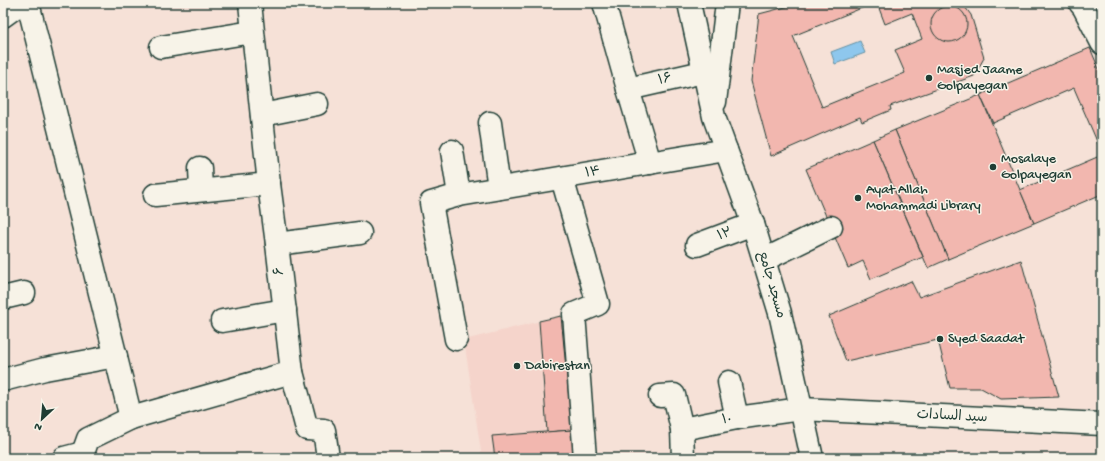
<svg xmlns="http://www.w3.org/2000/svg" width="1105" height="461" viewBox="0 0 1105 461" font-family="'Gochi Hand','Playpen Sans Arabic',sans-serif">
<style>
.built{fill:#f5d4cb}
.water{fill:#8ec7ed;stroke:#6290a3}
.building{fill:#f2b7af;stroke:#1f3d34}
.lines{fill:none;stroke-linecap:round;stroke-linejoin:round}
.minor-casing{stroke:#1f3d34;stroke-width:25}
.major-casing{stroke:#1f3d34;stroke-width:25}
.minor{stroke:#f7f3e8;stroke-width:22}
.major{stroke:#f7f3e8;stroke-width:22}
.poi-dot{fill:#1f3d34;stroke:#f7f3e8;stroke-width:1.5}
.labels{text-anchor:middle;dominant-baseline:central;stroke-width:3;stroke-linejoin:round;paint-order:stroke}
.poi-label{font-size:14px;fill:#1f3d34;stroke:#f7f3e8;text-anchor:start}
.street-label{font-size:14px;fill:#1f3d34;stroke:#f7f3e8}
</style>
<rect width="100%" height="100%" fill="#f6e1d7"/>
<filter id="ink" filterUnits="userSpaceOnUse"><feTurbulence type="fractalNoise" baseFrequency=".025" numOctaves="2"/><feDisplacementMap in="SourceGraphic" scale="8" xChannelSelector="R" yChannelSelector="G"/><feConvolveMatrix kernelMatrix="1 2 1 2 8 2 1 2 1" color-interpolation-filters="sRGB"/></filter>
<g filter="url(#ink)">
<path class="built" d="M561,316L575,458H482L464,340Z"/>
<path class="water" d="M860,41L865,53L835,64L831,52Z"/>
<g class="building">
<path d="M801,3H874L793,36L822,107L905,73L895,50L922,39L912,13L885,24L877,3H962L971,15L984,58L974,76L890,106L891,110L862,122L860,117L771,156L751,81L759,14Z"/>
<circle cx="949" cy="24" r="18"/>
<path d="M1090,48L1102,76V153L1074,88L993,123L980,95Z"/>
<path d="M980,95L1034,223L948,259L895,130Z"/>
<path d="M895,130L948,259L928,268L873,140Z"/>
<path d="M873,140L923,257L871,279L863,261L848,268L806,169Z"/>
<path d="M1102,155V194L1034,223L1020,190Z"/>
<path d="M1021,260L1059,397L1001,399L981,388H950L938,340L846,361L829,316L911,281L919,297Z"/>
<path d="M561,316L572,430L547,432L539,321Z"/>
<path d="M572,430L575,458H495L492,436Z"/>
</g>
<g class="lines">
<g class="minor-casing">
<g id="minor">
<path d="M28,3L131,418"/>
<path d="M604,3L628,89L650,163"/>
<path d="M1080,3L1084,8L1102,43"/>
<path d="M3,16L21,3"/>
<path d="M161,47L252,32"/>
<path d="M628,89L703,72"/>
<path d="M262,115L317,104"/>
<path d="M490,123L499,188"/>
<path d="M452,151L459,195"/>
<path d="M200,168L201,190"/>
<path d="M562,178L598,304L574,314L585,458"/>
<path d="M155,195L269,184"/>
<path d="M277,244L360,233"/>
<path d="M697,245L753,224"/>
<path d="M764,260L831,227"/>
<path d="M3,298L24,293"/>
<path d="M222,321L285,310"/>
<path d="M456,339L431,203L459,195L726,150"/>
<path d="M292,372L307,429L324,430L328,458"/>
<path d="M3,380L45,369L116,356"/>
<path d="M729,382L737,418"/>
<path d="M660,396L674,395L682,429"/>
<path d="M64,458L83,453"/>
<path d="M84,458L83,453L88,439L131,418L292,372L277,244L269,184L250,3"/>
<path d="M683,458L682,429L737,418L801,409L1102,424"/>
</g>
</g>
<g class="major-casing">
<g id="major">
<path d="M689,3L714,117L753,224L780,313L812,458"/>
<path d="M715,102L727,3"/>
</g>
</g>
<use href="#minor" class="minor"/>
<use href="#major" class="major"/>
</g>
</g>
<g class="poi-dot">
<circle cx="929" cy="78" r="4"/>
<circle cx="993" cy="167" r="4"/>
<circle cx="858" cy="198" r="4"/>
<circle cx="940" cy="339" r="4"/>
<circle cx="517" cy="366" r="4"/>
</g>
<g class="labels">
<g class="poi-label">
<text x="937" y="70">Masjed Jaame<tspan x="937" dy="16">Golpayegan</tspan></text>
<text x="1001" y="159">Mosalaye<tspan x="1001" dy="16">Golpayegan</tspan></text>
<text x="866" y="190">Ayat Allah<tspan x="866" dy="16">Mohammadi Library</tspan></text>
<text x="948" y="339">Syed Saadat</text>
<text x="525" y="366">Dabirestan</text>
</g>
<g class="street-label">
<text transform="translate(665 80) rotate(-13)">۱۶</text>
<text transform="translate(593 173) rotate(-10)">۱۴</text>
<text transform="translate(725 235) rotate(-20)">۱۲</text>
<text transform="translate(280 271) rotate(-96)">۶</text>
<text transform="translate(771 285) rotate(74)">مسجد جامع</text>
<text transform="translate(952 417) rotate(3)">سید السادات</text>
<text transform="translate(727 420) rotate(-11)">۱۰</text>
</g>
</g>
<rect width="1105" height="461" fill="none" stroke="#f7f3e8" stroke-width="16"/>
<rect x="8" y="8" width="1089" height="445" fill="none" stroke="#1f3d34" stroke-width="1.5" filter="url(#ink)"/>
<g transform="translate(42 419) rotate(206)" stroke="#f7f3e8" stroke-width="3" paint-order="stroke">
<path d="M0-3L7 15L0 10L-7 15Z" fill="#1f3d34"/>
<text y="-6" font-size="11" font-weight="bold" text-anchor="middle" fill="#1f3d34">N</text>
</g>
</svg>
